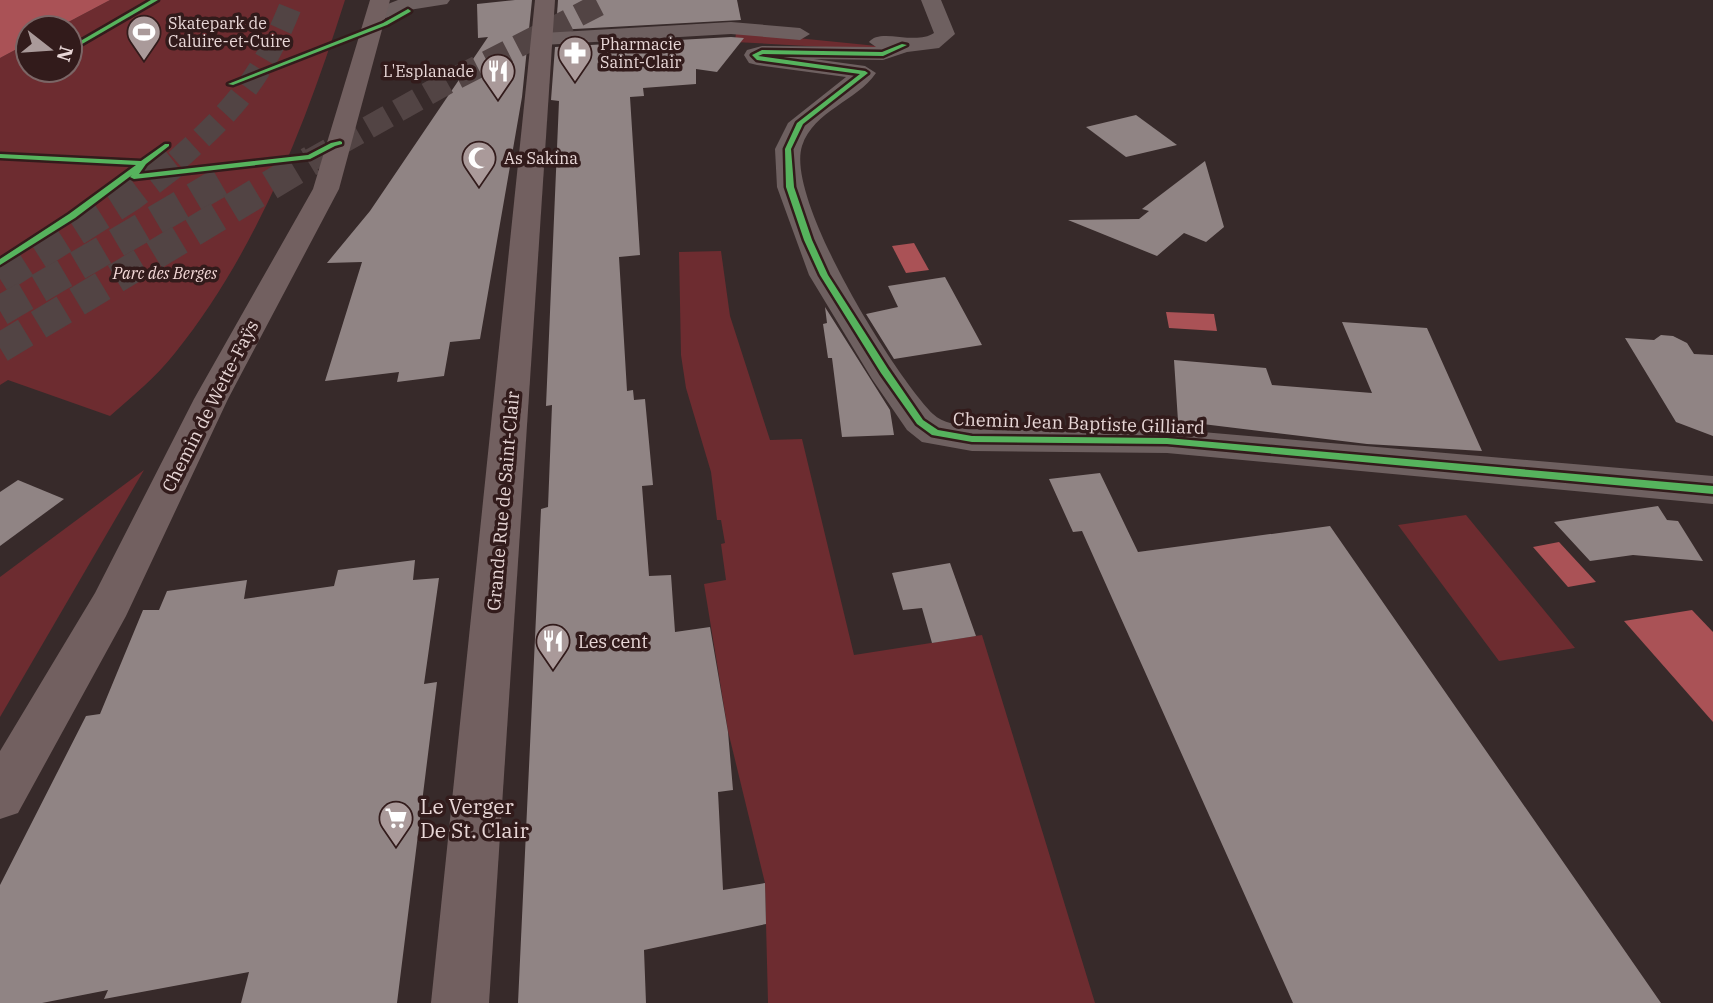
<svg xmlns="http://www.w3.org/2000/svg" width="1713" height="1003" viewBox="0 0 1713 1003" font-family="'IBM Plex Serif',serif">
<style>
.green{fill:#6d2c30}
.water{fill:#aa5256}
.building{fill:#908484}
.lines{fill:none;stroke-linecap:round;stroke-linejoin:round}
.highway-tunnel-far1{stroke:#524444;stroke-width:23;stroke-dasharray:23 11;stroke-linecap:butt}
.highway-tunnel{stroke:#524444;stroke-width:30;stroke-dasharray:30 15;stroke-linecap:butt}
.minor{fill:#6e6060;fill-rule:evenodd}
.major{fill:#726060;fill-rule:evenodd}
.cycleway-casing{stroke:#321b1b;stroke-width:5}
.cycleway{fill:#56b35d;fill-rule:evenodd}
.labels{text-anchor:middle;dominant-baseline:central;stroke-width:7;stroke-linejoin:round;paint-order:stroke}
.far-poi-label{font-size:16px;fill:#e8d7d7;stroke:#321b1b;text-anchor:start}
.far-park-label{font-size:16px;font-style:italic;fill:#f3d8d7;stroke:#321b1b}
.street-label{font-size:18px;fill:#e8d7d7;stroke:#321b1b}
.poi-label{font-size:18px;fill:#e8d7d7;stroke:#321b1b;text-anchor:start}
.near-poi-label{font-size:21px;fill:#e8d7d7;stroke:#321b1b;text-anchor:start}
</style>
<rect width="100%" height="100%" fill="#372a2a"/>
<g class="green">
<path d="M110,0H345C306,123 257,251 175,353C156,377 133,396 110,416L8,380L0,385V58L28,43V70H70V28H57Z"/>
<path d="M736,32L877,46L878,50L735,42Z"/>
<path d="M721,251L730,316L770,440L802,439L854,655L982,635L1095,1003H768L765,883L728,731L704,584L726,580L721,544L725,543L721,520H717L711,472L686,388L681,355L679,252Z"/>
<path d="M144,470L0,717V577Z"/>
<path d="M1466,515L1575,648L1499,661L1398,525Z"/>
</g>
<g class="water">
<path d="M0,0H110L57,28H28V43L0,58Z"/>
<path d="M914,243L929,270L906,273L892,246Z"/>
<path d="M1166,312L1214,314L1217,331L1169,328Z"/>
<path d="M1559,542L1596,582L1568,587L1533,547Z"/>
<path d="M1692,610L1713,632V722L1624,621Z"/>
</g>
<g class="building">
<path d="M515,0H532L522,97L480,339L450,342L444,376L397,382L399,372L325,381L362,262L327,263L370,211L488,37L478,38L477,4Z"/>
<path d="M558,0H737L741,20L556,30Z"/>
<path d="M731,37L744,38L717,72L696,69V84L643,88L644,96L630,97L640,255L619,257L627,391L633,390L634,400L645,399L653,485L642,486L649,576L671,575L675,632L710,627L728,732L733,790L718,792L723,890L765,883L766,924L644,950L646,1003H518L541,509L548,507L552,405L546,406L559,101L551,100L555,47Z"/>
<path d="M1136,115L1177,145L1126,157L1086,127Z"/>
<path d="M1205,161L1224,227L1206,242L1184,233L1157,256L1068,220L1139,219L1149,211L1142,209Z"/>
<path d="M945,277L982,345L894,359L866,314L898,307L888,286Z"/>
<path d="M825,307L890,410L894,435L842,437L832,358H828L823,324L827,323Z"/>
<path d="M1342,322L1427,328L1482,451L1367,444L1178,421L1174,360L1266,368L1272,385L1372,393Z"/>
<path d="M1661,335L1673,336L1687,343L1694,354L1713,355V436L1676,422L1625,338L1654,340Z"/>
<path d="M1100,473L1138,552L1330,526L1661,1003H1293L1082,531L1073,532L1049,479Z"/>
<path d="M18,480L64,499L0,546V492Z"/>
<path d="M1658,506L1667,520L1678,521L1703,561L1633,555L1590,561L1554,522Z"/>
<path d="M415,560L413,580L439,578L424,684L437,682L397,1003H241L249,972L104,999L108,990L42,1003H0V885L86,716L100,714L143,610H159L167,591L247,580L244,599L334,586L338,570Z"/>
<path d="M950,563L976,636L932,643L922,608L903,610L892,573Z"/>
</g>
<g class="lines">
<g class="highway-tunnel-far1">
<path d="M176,161C236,108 264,75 293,0"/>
<path d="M309,161L452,80L608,0"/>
</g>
<g class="highway-tunnel">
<path d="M0,279L131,196L178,160"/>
<path d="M0,311L224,180"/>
<path d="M0,348L312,160"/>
</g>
<g class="minor">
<path d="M398,0H450L447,4L409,10L377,21L367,15L370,11Z"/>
<path d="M921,0H941L955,34L939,48L907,52L883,60L814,59L865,66L876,73C856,102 814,110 802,146C785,199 894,375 933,414C943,424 958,424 972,427L1167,429L1713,476V504L1167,453L972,451L922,442L907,430L872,379L809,275L777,187L775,149L788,123L846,77L757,65L749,63L744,55L747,50L762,46L876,47L869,42C880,27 915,46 934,33Z"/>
<path d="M731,22L800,28L810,34L800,40L731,34L543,45L532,39L543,33Z"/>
</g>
<g class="major">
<path d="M370,0H390L339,189L228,399L126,616L18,813L0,819V751L95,593L194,399L313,189Z"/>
<path d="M535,0H555L489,1003H431Z"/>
</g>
<g class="cycleway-casing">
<g id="cycleway">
<path d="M151,0H158L70,51V47Z"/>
<path d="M408,9L411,11L410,12L387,25L233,85L228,84L383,23Z"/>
<path d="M902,44L907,45L883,56L763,54L758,56L865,71L868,73L803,124L791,149L794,187L812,240L828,275L888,369L923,420L938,430L972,436L1167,438L1713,486V494L1167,444L972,442L932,435L917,424L881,373L820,275L804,240L786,187L785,149L797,123L860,74L757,60L752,55L762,50L882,52Z"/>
<path d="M340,141L342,142V144L335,146L310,159L134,179L130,177L132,175L75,218L0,265V259L69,214L136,165L0,158V154L141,161L165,144H169V146L146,164L139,174L308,155L331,143Z"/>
</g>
</g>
<use href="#cycleway" class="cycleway"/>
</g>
<defs>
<g id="stadium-pin" transform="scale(1.75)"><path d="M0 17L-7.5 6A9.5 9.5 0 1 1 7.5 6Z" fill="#aa9a9a" stroke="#321b1b"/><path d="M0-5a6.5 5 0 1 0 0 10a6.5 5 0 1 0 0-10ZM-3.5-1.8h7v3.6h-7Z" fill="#fff"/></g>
<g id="pharmacy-pin" transform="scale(1.75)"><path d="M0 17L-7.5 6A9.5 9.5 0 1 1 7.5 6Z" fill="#aa9a9a" stroke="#321b1b"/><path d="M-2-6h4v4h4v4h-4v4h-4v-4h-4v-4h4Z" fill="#fff"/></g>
<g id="restaurant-pin" transform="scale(1.75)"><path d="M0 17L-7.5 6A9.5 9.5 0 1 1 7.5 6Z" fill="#aa9a9a" stroke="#321b1b"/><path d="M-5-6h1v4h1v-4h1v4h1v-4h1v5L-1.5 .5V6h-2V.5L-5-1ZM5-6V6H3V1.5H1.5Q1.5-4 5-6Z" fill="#fff"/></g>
<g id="mosque-pin" transform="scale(1.75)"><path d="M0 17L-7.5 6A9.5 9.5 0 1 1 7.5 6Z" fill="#aa9a9a" stroke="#321b1b"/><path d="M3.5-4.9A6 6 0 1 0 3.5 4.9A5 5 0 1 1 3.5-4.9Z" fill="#fff"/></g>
<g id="supermarket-pin" transform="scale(1.75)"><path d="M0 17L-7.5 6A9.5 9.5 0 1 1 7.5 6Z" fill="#aa9a9a" stroke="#321b1b"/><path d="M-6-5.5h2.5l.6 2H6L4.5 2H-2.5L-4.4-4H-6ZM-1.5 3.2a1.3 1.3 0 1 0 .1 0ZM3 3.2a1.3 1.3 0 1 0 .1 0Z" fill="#fff"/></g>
</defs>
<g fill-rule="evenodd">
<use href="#stadium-pin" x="144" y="32"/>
<use href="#pharmacy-pin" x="575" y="53"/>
<use href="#restaurant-pin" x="498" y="71"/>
<use href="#mosque-pin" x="479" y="158"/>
<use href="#restaurant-pin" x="553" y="641"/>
<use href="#supermarket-pin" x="396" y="818"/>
</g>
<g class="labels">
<g class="far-poi-label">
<text x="168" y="23">Skatepark de<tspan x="168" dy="18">Caluire-et-Cuire</tspan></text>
<text x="600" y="44">Pharmacie<tspan x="600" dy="18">Saint-Clair</tspan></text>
<text x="474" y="71" text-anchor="end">L'Esplanade</text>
<text x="504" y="158">As Sakina</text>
</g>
<g class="far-park-label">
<text x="165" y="273">Parc des Berges</text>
</g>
<g class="street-label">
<text transform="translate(210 406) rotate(-63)">Chemin de Wette-Faÿs</text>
<text transform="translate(1079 423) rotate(2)">Chemin Jean Baptiste Gilliard</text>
<text transform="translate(503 501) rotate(-85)">Grande Rue de Saint-Clair</text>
</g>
<g class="poi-label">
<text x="578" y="641">Les cent</text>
</g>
<g class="near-poi-label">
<text x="420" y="806">Le Verger<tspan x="420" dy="24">De St. Clair</tspan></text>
</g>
</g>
<g transform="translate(49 49) rotate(107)"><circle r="33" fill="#321b1b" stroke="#7b6666" stroke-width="2"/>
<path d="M0-5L12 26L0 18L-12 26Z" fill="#aa9a9a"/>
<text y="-10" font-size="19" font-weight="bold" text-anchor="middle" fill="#e8d7d7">N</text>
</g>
</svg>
